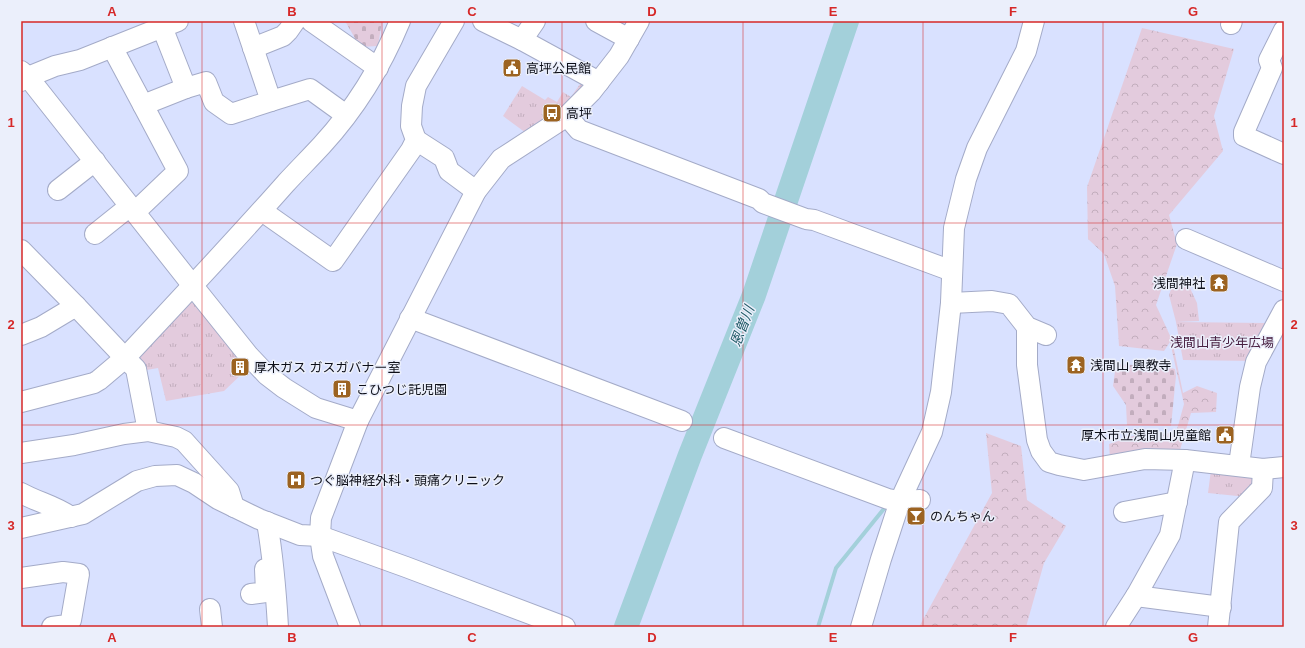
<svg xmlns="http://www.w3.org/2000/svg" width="1305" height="648" viewBox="0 0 1305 648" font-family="Helvetica,'Noto Sans JP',sans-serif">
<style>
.grass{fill:url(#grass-tufts)}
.forest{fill:url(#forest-crowns)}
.cemetery{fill:url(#cemetery-stones)}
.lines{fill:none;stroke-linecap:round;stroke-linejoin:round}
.stream{stroke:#a3d0da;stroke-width:4}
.river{stroke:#a3d0da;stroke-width:24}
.minor-casing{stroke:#a4abc8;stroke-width:22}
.minor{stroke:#fff;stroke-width:20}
.grid{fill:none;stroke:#d62828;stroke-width:1;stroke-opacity:0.55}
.labels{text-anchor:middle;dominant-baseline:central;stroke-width:3;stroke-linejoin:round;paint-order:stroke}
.poi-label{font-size:13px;fill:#0d0f19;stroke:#ebeffb;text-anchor:start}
.park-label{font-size:13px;fill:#482041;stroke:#ebeffb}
.water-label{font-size:14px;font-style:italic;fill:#1e5965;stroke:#ebeffb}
.neatline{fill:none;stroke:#d62828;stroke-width:1.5}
.grid-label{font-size:13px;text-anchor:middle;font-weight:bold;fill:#d62828}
</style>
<defs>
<pattern id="grass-tufts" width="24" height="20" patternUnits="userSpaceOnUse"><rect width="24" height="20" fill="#e3cbdd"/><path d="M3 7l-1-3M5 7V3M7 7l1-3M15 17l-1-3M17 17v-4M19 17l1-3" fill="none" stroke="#c2adbd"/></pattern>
<pattern id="forest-crowns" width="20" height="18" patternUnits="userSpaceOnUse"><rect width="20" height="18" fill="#e3cbdd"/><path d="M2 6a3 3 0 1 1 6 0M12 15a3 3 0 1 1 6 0" fill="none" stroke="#c2adbd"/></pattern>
<pattern id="cemetery-stones" width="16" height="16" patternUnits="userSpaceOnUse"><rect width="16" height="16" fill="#e3cbdd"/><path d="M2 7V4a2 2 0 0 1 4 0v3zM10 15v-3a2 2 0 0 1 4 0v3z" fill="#c2adbd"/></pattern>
</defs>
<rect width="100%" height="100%" fill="#d9e1ff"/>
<g class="grass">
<path d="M580,84L586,88L574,104L526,133L503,116L522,86L545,100L548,97L557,102L563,92L571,97Z"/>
<path d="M1173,284L1189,286L1197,303L1199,321L1176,322L1169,295Z"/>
<path d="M185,302L195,303L247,369L224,391L166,401L158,368L141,371L135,362Z"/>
<path d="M1176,322L1265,323L1268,325L1254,361L1183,360Z"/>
<path d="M1211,470L1254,474L1258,479L1247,497L1208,493Z"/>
</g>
<g class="forest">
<path d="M1142,28L1234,49L1214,116L1223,151L1169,215L1177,244L1156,305L1172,340L1183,393L1197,386L1217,393L1216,412L1191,413L1180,450H1137L1110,459L1109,444L1139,434L1176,433L1184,404L1170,342L1164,351L1119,346L1115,286L1104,254L1088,239L1087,187Z"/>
<path d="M986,433L1021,446L1027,500L1066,526L1044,563L1026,627H919L992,493Z"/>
</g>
<g class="cemetery">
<path d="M345,21H382L378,46L360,47Z"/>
<path d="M1116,364L1167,367L1175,369L1176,376L1171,426L1127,425L1126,405L1113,386Z"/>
</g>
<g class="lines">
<path class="stream" d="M818,627L836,568L887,505"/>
<path class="river" d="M626,627L690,455L754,295L847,21"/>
<g class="minor-casing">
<g id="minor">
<path d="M311,21L378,68"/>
<path d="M483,21L522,40L535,21"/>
<path d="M596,21L629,39"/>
<path d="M1231,24L1232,21"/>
<path d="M1284,30L1269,60L1272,68L1244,132V136L1284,154"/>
<path d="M522,40L599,82"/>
<path d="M112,47L143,105"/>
<path d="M253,48L283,36L288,31L295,21"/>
<path d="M21,71L28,77L193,286L249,356L267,375L284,388L316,408L358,421"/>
<path d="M21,81L28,77L55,66L80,60L178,21"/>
<path d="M186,88L206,82L214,102L231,114L271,101L244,21"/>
<path d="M271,101L310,89L346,115"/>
<path d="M567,116L579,130L759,199L763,203L806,219L814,220L952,271"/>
<path d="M416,140L444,158L449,171L476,191"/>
<path d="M58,190L95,161"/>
<path d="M262,211L333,261L411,150L416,140L411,126L412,106L416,86L454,21"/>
<path d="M135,212L178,171L143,105L186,88L162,27L161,21"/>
<path d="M95,234L130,206"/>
<path d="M1186,239L1284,281"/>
<path d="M21,250L76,306L125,358C179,300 234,242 286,183C298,170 310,158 322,145C355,109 381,67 400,21"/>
<path d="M951,303L992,301L1009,304L1027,327L1046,335"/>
<path d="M410,318L682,421"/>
<path d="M1027,327V365L1037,440L1041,451L1049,462L1059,465L1084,470L1145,459L1185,460L1263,469L1284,467"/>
<path d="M21,335L41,327L76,306"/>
<path d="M21,402L94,383L99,380L125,358L136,369L148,431"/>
<path d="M724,438L888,499L900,501L920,500"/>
<path d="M21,453L74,445L124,434L148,431L176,437L184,441L229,491L234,507"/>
<path d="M1239,465L1250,387L1256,362L1284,310"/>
<path d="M21,493C37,502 56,506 71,517"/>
<path d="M1124,512L1177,502"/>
<path d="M267,522C273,557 276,592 278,627"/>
<path d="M21,528L83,514L137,481L155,476L177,475L194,483L218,499L259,519L300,535L320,536L406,567L565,627"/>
<path d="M21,578L63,572L79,574L71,620L67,625L52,627"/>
<path d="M251,594L266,592L265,569"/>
<path d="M1136,596L1221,607"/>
<path d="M210,609L212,627"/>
<path d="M350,627L323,556L320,536L321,518L358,421L476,191L501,159L567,116L591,92L619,56L639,21"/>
<path d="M861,627L881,559L900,501L932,432L941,392L951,303L954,228L966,179L977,148L1026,51L1034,21"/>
<path d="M1116,627L1136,596L1170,535L1185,460"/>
<path d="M1218,627L1229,522L1262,488L1263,469"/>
</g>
</g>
<use href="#minor" class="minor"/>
</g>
<path class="grid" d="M202,21V627M382,21V627M562,21V627M743,21V627M923,21V627M1103,21V627M21,223H1284M21,425H1284"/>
<defs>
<g id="civic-square" transform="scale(1)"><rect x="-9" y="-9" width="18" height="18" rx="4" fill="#9c6321" stroke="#ebeffb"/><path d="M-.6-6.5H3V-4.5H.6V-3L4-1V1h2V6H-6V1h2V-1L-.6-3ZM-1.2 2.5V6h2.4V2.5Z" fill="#fff"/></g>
<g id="bus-square" transform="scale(1)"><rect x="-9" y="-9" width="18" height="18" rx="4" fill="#9c6321" stroke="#ebeffb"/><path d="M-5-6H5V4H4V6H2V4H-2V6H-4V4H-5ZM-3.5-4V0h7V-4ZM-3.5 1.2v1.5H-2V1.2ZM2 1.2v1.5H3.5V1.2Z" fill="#fff"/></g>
<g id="temple-square" transform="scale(1)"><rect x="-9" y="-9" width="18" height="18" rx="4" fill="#9c6321" stroke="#ebeffb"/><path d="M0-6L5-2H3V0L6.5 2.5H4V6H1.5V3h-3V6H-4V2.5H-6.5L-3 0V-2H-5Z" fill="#fff"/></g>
<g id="building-square" transform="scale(1)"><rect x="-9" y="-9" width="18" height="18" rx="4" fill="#9c6321" stroke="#ebeffb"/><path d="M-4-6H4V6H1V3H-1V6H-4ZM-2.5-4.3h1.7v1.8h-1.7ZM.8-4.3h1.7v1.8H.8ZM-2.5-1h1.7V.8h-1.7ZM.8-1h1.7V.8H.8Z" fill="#fff"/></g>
<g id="hospital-square" transform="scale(1)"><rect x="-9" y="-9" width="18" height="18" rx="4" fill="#9c6321" stroke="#ebeffb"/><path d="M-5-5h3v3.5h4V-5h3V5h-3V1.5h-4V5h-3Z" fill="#fff"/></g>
<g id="bar-square" transform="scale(1)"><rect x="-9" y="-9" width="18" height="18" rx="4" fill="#9c6321" stroke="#ebeffb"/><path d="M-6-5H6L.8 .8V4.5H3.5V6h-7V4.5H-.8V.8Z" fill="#fff"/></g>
</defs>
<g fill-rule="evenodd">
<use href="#civic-square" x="512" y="68"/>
<use href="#bus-square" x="552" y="113"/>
<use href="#temple-square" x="1219" y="283"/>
<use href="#temple-square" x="1076" y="365"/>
<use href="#building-square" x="240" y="367"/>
<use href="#building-square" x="342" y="389"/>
<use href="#civic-square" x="1225" y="435"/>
<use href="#hospital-square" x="296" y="480"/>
<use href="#bar-square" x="916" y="516"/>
</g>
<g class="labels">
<g class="poi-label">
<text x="526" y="68">高坪公民館</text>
<text x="566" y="113">高坪</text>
<text x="1205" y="283" text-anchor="end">浅間神社</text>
<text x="1090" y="365">浅間山 興教寺</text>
<text x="254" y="367">厚木ガス ガスガバナー室</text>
<text x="356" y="389">こひつじ託児園</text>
<text x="1211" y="435" text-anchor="end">厚木市立浅間山児童館</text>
<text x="310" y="480">つぐ脳神経外科・頭痛クリニック</text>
<text x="930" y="516">のんちゃん</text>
</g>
<g class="park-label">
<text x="1222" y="342">浅間山青少年広場</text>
</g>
<g class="water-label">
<text transform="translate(742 326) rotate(-69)">恩曽川</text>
</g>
</g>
<rect width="1305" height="648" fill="none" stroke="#ebeffb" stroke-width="44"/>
<rect x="22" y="22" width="1261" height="604" class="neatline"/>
<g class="grid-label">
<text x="112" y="16">A</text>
<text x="292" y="16">B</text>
<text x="472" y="16">C</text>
<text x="652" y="16">D</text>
<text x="833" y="16">E</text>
<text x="1013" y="16">F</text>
<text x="1193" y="16">G</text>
<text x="11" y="127">1</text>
<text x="1294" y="127">1</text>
<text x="11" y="329">2</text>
<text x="1294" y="329">2</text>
<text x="11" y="530">3</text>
<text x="1294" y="530">3</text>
<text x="112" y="642">A</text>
<text x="292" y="642">B</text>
<text x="472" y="642">C</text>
<text x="652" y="642">D</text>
<text x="833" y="642">E</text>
<text x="1013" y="642">F</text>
<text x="1193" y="642">G</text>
</g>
</svg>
